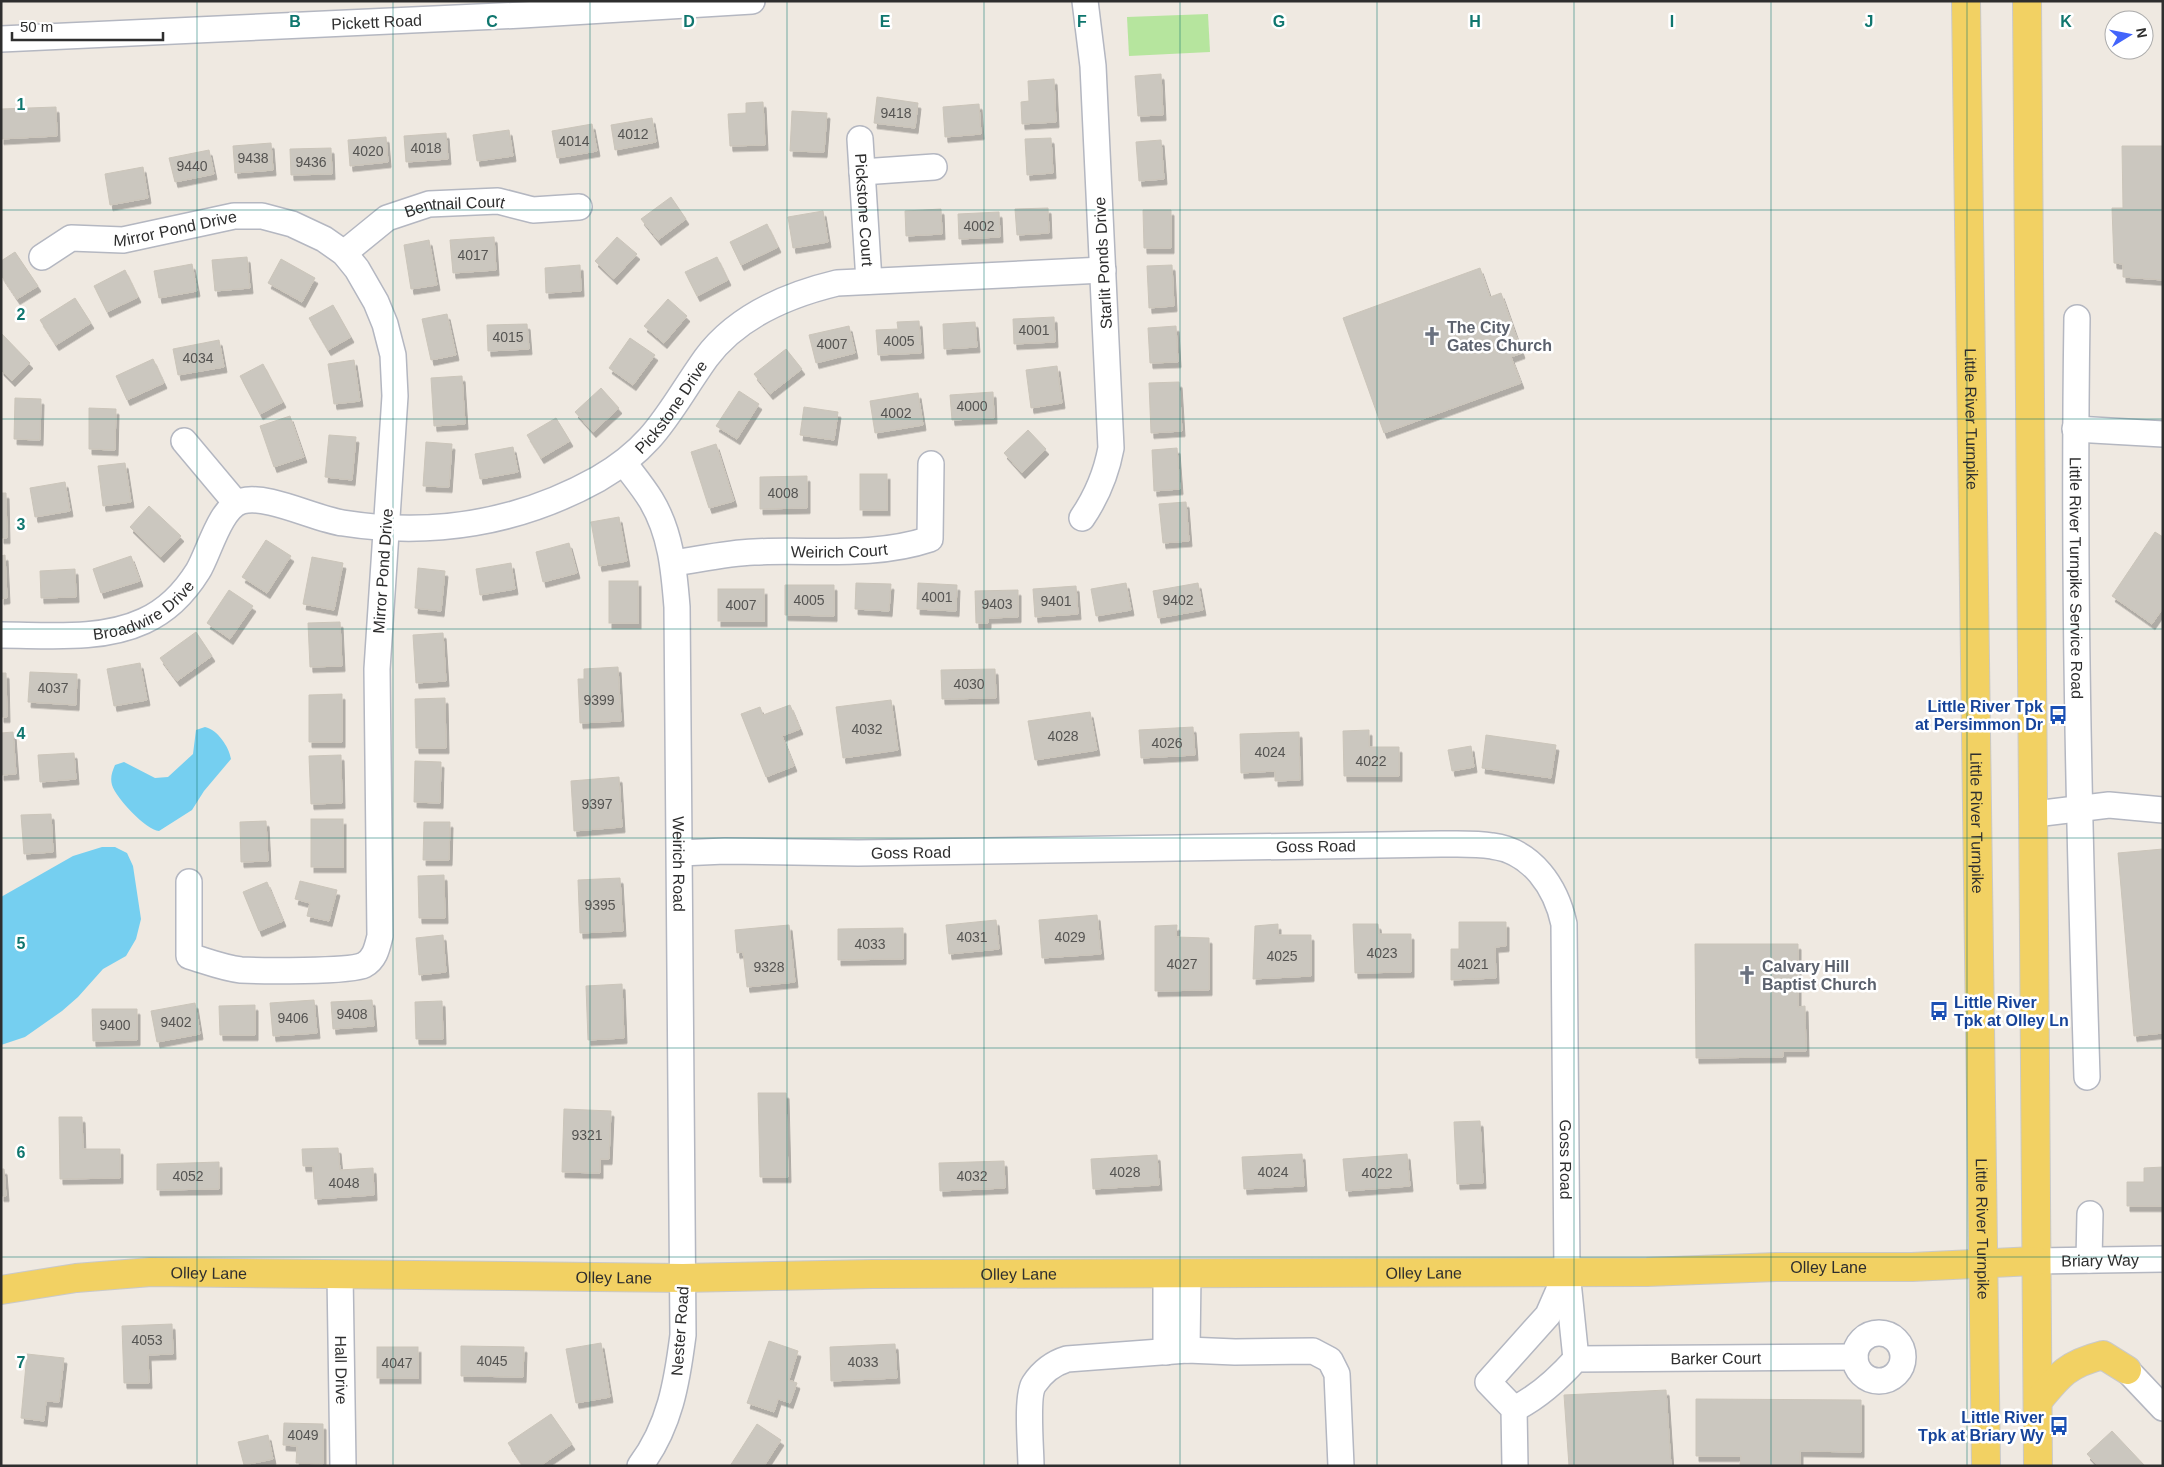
<svg xmlns="http://www.w3.org/2000/svg" width="2164" height="1467" viewBox="0 0 2164 1467" font-family="Arial,sans-serif">
<style>
.green{fill:#b6e59e}
.water{fill:#75cff0}
.building{fill:#cbc7bf;stroke:#cbc5ba;filter:url(#shadow)}
.lines{fill:none;stroke-linecap:round;stroke-linejoin:round}
.minor-casing{stroke:#b4b7c1;stroke-width:28}
.major-casing{stroke:#c9c9c9;stroke-width:30}
.minor{stroke:#fff;stroke-width:25}
.major{stroke:#f2d163;stroke-width:28}
.grid{fill:none;stroke:#0f766e;stroke-width:1;stroke-opacity:0.55}
.labels{text-anchor:middle;dominant-baseline:central;stroke-width:5;stroke-linejoin:round;paint-order:stroke}
.number-label{font-size:14px;fill:#555452}
.street-label{font-size:16px;fill:#2e2e2e;stroke:#fff}
.worship-label{font-size:16px;font-weight:bold;fill:#5b616d;stroke:#fff;text-anchor:start}
.transit-label{font-size:16px;font-weight:bold;fill:#164399;stroke:#fff;text-anchor:end}
.grid-label{font-size:16px;text-anchor:middle;font-weight:bold;fill:#0f766e;stroke:#fff;stroke-width:5;stroke-linejoin:round;paint-order:stroke}
</style>
<defs>
<filter id="shadow"><feDropShadow dx="3" dy="5.5" stdDeviation="0" flood-color="#0004"/></filter>
</defs>
<rect width="100%" height="100%" fill="#efe9e1"/>
<path class="green" d="M1208,14L1210,52L1129,56L1127,17Z"/>
<g class="water">
<path d="M205,727C218,730 229,747 231,759L204,791L192,810L159,831C146,830 116,798 112,785C110,778 112,772 115,765L124,762L155,778L168,777L193,754L196,730Z"/>
<path d="M102,847H115L127,853L133,866L141,919L136,939L126,956L103,969L78,997L62,1011L25,1037L1,1045V897L73,856Z"/>
</g>
<g class="building">
<path d="M1161,74L1163,115L1138,116L1135,76Z"/>
<path d="M1054,79L1056,122L1022,124L1021,102L1029,101L1028,81Z"/>
<path d="M877,97L918,103L915,128L874,123Z"/>
<path d="M763,102L765,145L730,146L728,114L746,113V103Z"/>
<path d="M979,104L981,134L945,137L943,107Z"/>
<path d="M56,107L57,136L1,139V109Z"/>
<path d="M792,111L827,113L824,152L790,151Z"/>
<path d="M652,118L656,142L615,150L611,125Z"/>
<path d="M592,124L597,151L557,158L552,131Z"/>
<path d="M509,130L513,156L477,161L473,135Z"/>
<path d="M446,133L448,159L406,162L404,136Z"/>
<path d="M386,137L388,162L350,166L348,140Z"/>
<path d="M1051,138L1053,173L1027,175L1025,139Z"/>
<path d="M1161,140L1164,179L1139,181L1136,142Z"/>
<path d="M271,143L273,170L235,173L233,146Z"/>
<path d="M2122,146H2163V280L2123,277V264L2114,263L2112,208H2123Z"/>
<path d="M331,148L332,174L291,175L290,149Z"/>
<path d="M209,150L214,174L175,182L169,158Z"/>
<path d="M143,167L148,198L110,205L105,174Z"/>
<path d="M671,197L686,219L658,240L641,219Z"/>
<path d="M1048,208L1049,233L1017,235L1015,209Z"/>
<path d="M941,209L942,234L906,236L905,211Z"/>
<path d="M1143,210H1171V248H1144Z"/>
<path d="M823,211L828,242L793,248L788,217Z"/>
<path d="M999,212L1000,237L959,239L958,214Z"/>
<path d="M767,224L778,247L741,265L730,242Z"/>
<path d="M494,237L496,270L453,273L450,240Z"/>
<path d="M617,237L637,254L614,279L595,261Z"/>
<path d="M429,240L437,285L411,289L404,245Z"/>
<path d="M15,252L38,286L17,299L1,275V261Z"/>
<path d="M247,257L250,288L215,291L212,260Z"/>
<path d="M717,257L728,280L697,296L685,272Z"/>
<path d="M281,259L315,278L302,302L268,283Z"/>
<path d="M192,264L197,291L159,298L154,271Z"/>
<path d="M580,265L581,291L546,293L545,268Z"/>
<path d="M1172,265L1174,306L1149,308L1147,266Z"/>
<path d="M1480,268L1490,297L1501,293L1522,353L1511,357L1521,383L1384,433L1343,318Z"/>
<path d="M125,270L138,297L107,312L94,286Z"/>
<path d="M75,298L91,323L56,345L40,320Z"/>
<path d="M668,299L687,316L664,343L644,326Z"/>
<path d="M333,305L351,337L328,350L309,318Z"/>
<path d="M447,314L456,355L431,360L422,319Z"/>
<path d="M1054,317L1055,342L1014,344L1013,319Z"/>
<path d="M919,321L921,353L878,355L876,330L898,329L897,322Z"/>
<path d="M975,322L977,347L944,349L943,324Z"/>
<path d="M527,324L529,349L488,351L487,325Z"/>
<path d="M849,326L855,353L816,363L809,335Z"/>
<path d="M1176,326L1178,362L1150,363L1148,328Z"/>
<path d="M1,333L30,363L12,381L1,370Z"/>
<path d="M630,338L655,355L633,385L609,368Z"/>
<path d="M219,340L224,367L178,375L173,349Z"/>
<path d="M786,349L802,369L770,394L754,374Z"/>
<path d="M153,359L164,383L127,400L116,376Z"/>
<path d="M354,360L360,401L334,404L328,364Z"/>
<path d="M263,364L283,402L260,414L240,376Z"/>
<path d="M1057,366L1062,403L1031,408L1026,370Z"/>
<path d="M462,376L465,424L434,426L431,378Z"/>
<path d="M1179,382L1182,431L1151,433L1149,383Z"/>
<path d="M601,388L619,408L593,432L575,412Z"/>
<path d="M739,391L759,404L737,439L716,426Z"/>
<path d="M993,392L994,418L952,420L950,395Z"/>
<path d="M918,393L923,425L875,433L870,401Z"/>
<path d="M15,398L41,399L40,440L14,439Z"/>
<path d="M804,407L838,412L834,440L800,435Z"/>
<path d="M89,408L116,409L115,450L89,449Z"/>
<path d="M290,416L304,457L274,467L260,426Z"/>
<path d="M556,418L570,441L541,458L527,435Z"/>
<path d="M1028,430L1046,449L1022,473L1004,453Z"/>
<path d="M329,435L356,437L352,480L325,477Z"/>
<path d="M426,442L452,444L449,487L423,486Z"/>
<path d="M716,444L734,501L709,508L691,452Z"/>
<path d="M513,447L518,472L480,479L475,454Z"/>
<path d="M1177,448L1180,489L1154,491L1152,450Z"/>
<path d="M125,463L131,502L103,506L98,466Z"/>
<rect x="860" y="474" width="27" height="36"/>
<path d="M807,476V508L760,509V477Z"/>
<path d="M65,482L70,511L35,517L30,488Z"/>
<path d="M1,493H6L7,538H1Z"/>
<path d="M1186,502L1189,541L1163,543L1159,504Z"/>
<path d="M149,506L181,536L161,557L130,527Z"/>
<path d="M619,517L627,561L599,566L591,522Z"/>
<path d="M2155,532L2163,537V608L2152,624L2112,596Z"/>
<path d="M266,540L291,556L267,593L242,577Z"/>
<path d="M569,543L577,573L543,582L536,552Z"/>
<path d="M5,555L7,598L1,599V556Z"/>
<path d="M131,556L140,581L101,593L93,569Z"/>
<path d="M312,557L343,563L334,610L303,604Z"/>
<path d="M511,563L515,589L480,595L476,569Z"/>
<path d="M418,568L445,571L441,611L415,608Z"/>
<path d="M75,569L76,597L41,598L40,571Z"/>
<rect x="609" y="581" width="29" height="42"/>
<path d="M856,583L891,584L889,611L855,609Z"/>
<path d="M918,583L957,585L956,611L917,609Z"/>
<path d="M1126,583L1131,610L1096,616L1091,589Z"/>
<path d="M1198,583L1203,610L1158,618L1153,591Z"/>
<path d="M785,585H834V616L785,615Z"/>
<path d="M1076,586L1078,614L1035,617L1033,589Z"/>
<rect x="718" y="589" width="46" height="32"/>
<path d="M229,590L253,606L230,639L207,623Z"/>
<path d="M1018,590V617L988,618V623H976L975,591Z"/>
<path d="M340,622L342,666L310,667L308,623Z"/>
<path d="M196,632L212,656L177,681L160,658Z"/>
<path d="M443,633L446,681L416,683L413,635Z"/>
<path d="M140,663L147,700L114,706L107,669Z"/>
<path d="M618,667L621,721L580,723L578,679H584V669Z"/>
<path d="M995,669L996,698L942,699L941,670Z"/>
<path d="M30,672L77,674L76,705L28,702Z"/>
<path d="M1,673H6L7,717H1Z"/>
<path d="M342,694V742H309V695Z"/>
<path d="M445,698L446,748H416L415,699Z"/>
<path d="M891,700L898,750L843,758L836,707Z"/>
<path d="M790,705L800,729L782,736L794,766L766,777L741,714L760,707L763,715Z"/>
<path d="M1090,712L1097,750L1035,760L1028,721Z"/>
<path d="M1193,727L1195,755L1141,758L1139,730Z"/>
<path d="M1369,730V747H1399V776H1344L1343,731Z"/>
<path d="M13,732L16,774L1,775V733Z"/>
<path d="M1299,732L1300,780L1275,781V771L1241,773L1240,734Z"/>
<path d="M1486,735L1556,745L1551,778L1482,768Z"/>
<path d="M1471,746L1474,767L1452,771L1448,750Z"/>
<path d="M74,753L76,779L40,782L38,755Z"/>
<path d="M341,755L342,803L311,804L309,756Z"/>
<path d="M415,761L441,762L440,803L414,802Z"/>
<path d="M619,777L622,827L574,831L571,781Z"/>
<path d="M51,814L53,852L24,854L21,815Z"/>
<rect x="311" y="819" width="32" height="48"/>
<path d="M266,821L268,861L241,862L240,822Z"/>
<path d="M424,822H450L449,860H423Z"/>
<path d="M2163,849V1033L2134,1036L2118,853Z"/>
<path d="M444,875L445,918H419L418,876Z"/>
<path d="M620,878L623,931L580,933L578,880Z"/>
<path d="M300,881L337,890L329,921L307,916L310,903L295,899Z"/>
<path d="M267,882L283,921L259,931L243,892Z"/>
<path d="M1097,915L1101,954L1042,958L1039,920Z"/>
<path d="M996,920L999,949L949,954L946,925Z"/>
<path d="M1459,922H1506V946L1495,947L1496,978L1451,980V949H1459Z"/>
<path d="M1278,924V935H1311V976L1253,979L1255,926Z"/>
<path d="M1353,924H1378L1379,934H1411V972L1355,973Z"/>
<path d="M789,925L795,982L747,987L743,952L737,953L735,930Z"/>
<path d="M1177,925L1176,937L1209,938V990L1155,991V926Z"/>
<path d="M903,928V959L838,960V929Z"/>
<path d="M443,935L446,972L419,975L416,938Z"/>
<path d="M1695,944H1798V1007L1805,1006L1806,1051H1783V1057L1696,1058Z"/>
<path d="M622,984L624,1038L588,1040L586,986Z"/>
<path d="M314,1000L317,1033L273,1036L270,1003Z"/>
<path d="M372,1000L374,1026L333,1029L331,1002Z"/>
<path d="M442,1001L443,1039H416L415,1002Z"/>
<path d="M195,1003L200,1034L157,1042L151,1011Z"/>
<path d="M255,1005V1035H220L219,1006Z"/>
<path d="M92,1009H137V1040L93,1041Z"/>
<path d="M758,1093H786L788,1177H760Z"/>
<path d="M564,1109L611,1111L609,1159H600V1173L562,1172Z"/>
<path d="M59,1117H82L83,1149H120V1178L60,1179Z"/>
<path d="M1480,1121L1483,1183L1457,1184L1454,1122Z"/>
<path d="M338,1148L340,1170L373,1168L374,1195L315,1199L313,1166H303L302,1149Z"/>
<path d="M1302,1154L1304,1186L1244,1189L1242,1157Z"/>
<path d="M1407,1154L1410,1186L1346,1191L1343,1159Z"/>
<path d="M1157,1155L1159,1185L1093,1189L1091,1159Z"/>
<path d="M1004,1161L1005,1188L940,1191L939,1163Z"/>
<path d="M219,1162V1189L157,1190V1164Z"/>
<path d="M2163,1167V1206H2127V1182H2144V1168Z"/>
<path d="M1,1169H4L6,1196H1Z"/>
<path d="M172,1324L173,1354L148,1355L149,1383H124L122,1326Z"/>
<path d="M769,1341L798,1351L789,1380L797,1383L790,1403L778,1399L774,1412L747,1403Z"/>
<path d="M601,1343L610,1397L576,1403L566,1349Z"/>
<path d="M895,1344L897,1378L831,1381L830,1347Z"/>
<path d="M461,1346L524,1347L523,1377L461,1376Z"/>
<rect x="377" y="1347" width="41" height="31"/>
<path d="M27,1354L64,1358L59,1402L46,1401L44,1421L21,1418Z"/>
<path d="M1666,1390L1671,1466H1569L1564,1395Z"/>
<path d="M1696,1399L1861,1400V1452L1800,1451V1466H1740L1741,1456H1696Z"/>
<path d="M551,1414L572,1444L540,1466H523L508,1443Z"/>
<path d="M284,1423L323,1424V1464L296,1463L297,1446L283,1445Z"/>
<path d="M757,1424L781,1440L764,1466H730Z"/>
<path d="M2112,1431L2145,1466H2098L2087,1454Z"/>
<path d="M268,1435L273,1459L244,1465L238,1442Z"/>
</g>
<g class="lines">
<g class="minor-casing">
<g id="minor">
<path id="s1" d="M1,39L522,15L752,1"/>
<path id="s2" d="M860,139L869,281"/>
<path d="M862,172L934,167"/>
<path id="s3" d="M344,253L387,218L429,204L498,201L533,210L579,207"/>
<path id="s4" d="M42,257L71,238L123,240L234,216H262L292,224L324,239L344,253L357,269L376,302L385,324L393,355L395,396L377,669L380,936C377,948 375,959 364,965C350,972 259,971 241,970C223,968 206,961 189,956V882"/>
<path id="s5" d="M2077,318C2073,571 2079,824 2087,1077"/>
<path d="M2075,429L2163,434"/>
<path d="M184,441L236,503"/>
<path id="s6" d="M624,463C633,475 643,487 651,500C671,533 674,570 677,607L683,1335C677,1382 670,1426 640,1466"/>
<path d="M1082,518C1097,496 1106,475 1111,448L1093,66L1085,1"/>
<path id="s7" d="M674,563C701,559 727,553 754,552C812,549 873,558 930,539L931,464"/>
<path id="s8" d="M1,635C47,635 101,641 144,621C166,611 185,592 198,571C209,553 220,507 242,501C267,494 315,519 343,523C432,537 519,523 598,479C657,445 669,410 706,358C737,316 787,295 837,283L1103,270"/>
<path d="M2035,814L2109,805L2163,810"/>
<path id="s9" d="M680,853L725,851L858,853L1441,844C1457,844 1475,843 1492,846C1532,851 1556,887 1564,924L1567,1272L1576,1359"/>
<path d="M2089,1260L2090,1214"/>
<path id="s10" d="M2036,1261L2163,1259"/>
<path id="s11" d="M340,1274L343,1466"/>
<circle cx="1879" cy="1357" r="24"/>
<path d="M1187,1350L1188,1273"/>
<path d="M1166,1352V1273"/>
<path d="M2127,1370L2163,1408"/>
<path id="s12" d="M1514,1409C1539,1397 1558,1379 1576,1359L1855,1357"/>
<path d="M1031,1466C1031,1450 1026,1396 1034,1384C1042,1372 1054,1363 1067,1359L1187,1350L1235,1352L1313,1351L1330,1360L1337,1374L1341,1466"/>
<path d="M1515,1466L1514,1409L1488,1382L1548,1315L1566,1274"/>
</g>
</g>
<g class="major-casing">
<g id="major">
<path id="s13" d="M1966,1L1986,1466"/>
<path d="M2027,1L2038,1466"/>
<path id="s14" d="M1,1290L76,1278L151,1272L683,1278L872,1274L1647,1272L1776,1267H1912L2036,1261"/>
<path d="M2038,1401C2060,1374 2068,1364 2103,1355L2127,1370"/>
</g>
</g>
<use href="#minor" class="minor"/>
<use href="#major" class="major"/>
</g>
<path class="grid" d="M197,1V1466M393,1V1466M590,1V1466M787,1V1466M984,1V1466M1180,1V1466M1377,1V1466M1574,1V1466M1771,1V1466M1967,1V1466M1,210H2163M1,419H2163M1,629H2163M1,838H2163M1,1048H2163M1,1257H2163"/>
<defs>
<g id="church-bare" transform="scale(1.5)"><path d="M-1.2-6h2.4v3.5h3.3v2.4h-3.3V6h-2.4V-.1h-3.3v-2.4h3.3Z" fill="#6b7280" stroke="#fff" stroke-width="2.5" paint-order="stroke"/></g>
<g id="bus-bare" transform="scale(1.5)"><path d="M-5-6H5V4H4V6H2V4H-2V6H-4V4H-5ZM-3.5-4V0h7V-4ZM-3.5 1.2v1.5H-2V1.2ZM2 1.2v1.5H3.5V1.2Z" fill="#1a4fb4" stroke="#fff" stroke-width="2.5" paint-order="stroke"/></g>
</defs>
<g fill-rule="evenodd">
<use href="#church-bare" x="1432" y="336"/>
<use href="#bus-bare" x="2058" y="715"/>
<use href="#church-bare" x="1747" y="975"/>
<use href="#bus-bare" x="1939" y="1011"/>
<use href="#bus-bare" x="2059" y="1426"/>
</g>
<g class="labels">
<g class="number-label">
<text x="896" y="113">9418</text>
<text x="633" y="134">4012</text>
<text x="574" y="141">4014</text>
<text x="426" y="148">4018</text>
<text x="368" y="151">4020</text>
<text x="253" y="158">9438</text>
<text x="311" y="162">9436</text>
<text x="192" y="166">9440</text>
<text x="979" y="226">4002</text>
<text x="473" y="255">4017</text>
<text x="1034" y="330">4001</text>
<text x="508" y="337">4015</text>
<text x="899" y="341">4005</text>
<text x="832" y="344">4007</text>
<text x="198" y="358">4034</text>
<text x="972" y="406">4000</text>
<text x="896" y="413">4002</text>
<text x="783" y="493">4008</text>
<text x="937" y="597">4001</text>
<text x="809" y="600">4005</text>
<text x="1178" y="600">9402</text>
<text x="1056" y="601">9401</text>
<text x="997" y="604">9403</text>
<text x="741" y="605">4007</text>
<text x="969" y="684">4030</text>
<text x="53" y="688">4037</text>
<text x="599" y="700">9399</text>
<text x="867" y="729">4032</text>
<text x="1063" y="736">4028</text>
<text x="1167" y="743">4026</text>
<text x="1270" y="752">4024</text>
<text x="1371" y="761">4022</text>
<text x="597" y="804">9397</text>
<text x="600" y="905">9395</text>
<text x="972" y="937">4031</text>
<text x="1070" y="937">4029</text>
<text x="870" y="944">4033</text>
<text x="1382" y="953">4023</text>
<text x="1282" y="956">4025</text>
<text x="1182" y="964">4027</text>
<text x="1473" y="964">4021</text>
<text x="769" y="967">9328</text>
<text x="352" y="1014">9408</text>
<text x="293" y="1018">9406</text>
<text x="176" y="1022">9402</text>
<text x="115" y="1025">9400</text>
<text x="587" y="1135">9321</text>
<text x="1125" y="1172">4028</text>
<text x="1273" y="1172">4024</text>
<text x="1377" y="1173">4022</text>
<text x="188" y="1176">4052</text>
<text x="972" y="1176">4032</text>
<text x="344" y="1183">4048</text>
<text x="147" y="1340">4053</text>
<text x="492" y="1361">4045</text>
<text x="863" y="1362">4033</text>
<text x="397" y="1363">4047</text>
<text x="303" y="1435">4049</text>
</g>
<g class="street-label">
<text stroke="none"><textPath href="#s1" startOffset="376">Pickett Road</textPath></text>
<text stroke="none"><textPath href="#s3" startOffset="125">Bentnail Court</textPath></text>
<text stroke="none"><textPath href="#s2" startOffset="71">Pickstone Court</textPath></text>
<text stroke="none"><textPath href="#s4" startOffset="140">Mirror Pond Drive</textPath></text>
<text transform="translate(1103 263) rotate(-93)">Starlit Ponds Drive</text>
<text stroke="none"><textPath href="#s8" startOffset="776">Pickstone Drive</textPath></text>
<text stroke="none"><textPath href="#s13" startOffset="418">Little River Turnpike</textPath></text>
<text stroke="none"><textPath href="#s7" startOffset="166">Weirich Court</textPath></text>
<text transform="translate(383 571) rotate(-86)">Mirror Pond Drive</text>
<text stroke="none"><textPath href="#s5" startOffset="260">Little River Turnpike Service Road</textPath></text>
<text stroke="none"><textPath href="#s8" startOffset="149">Broadwire Drive</textPath></text>
<text stroke="none"><textPath href="#s13" startOffset="822">Little River Turnpike</textPath></text>
<text stroke="none"><textPath href="#s9" startOffset="636">Goss Road</textPath></text>
<text stroke="none"><textPath href="#s9" startOffset="231">Goss Road</textPath></text>
<text stroke="none"><textPath href="#s6" startOffset="414">Weirich Road</textPath></text>
<text stroke="none"><textPath href="#s9" startOffset="1161">Goss Road</textPath></text>
<text stroke="none"><textPath href="#s13" startOffset="1228">Little River Turnpike</textPath></text>
<text stroke="none"><textPath href="#s10" startOffset="64">Briary Way</textPath></text>
<text stroke="none"><textPath href="#s14" startOffset="1829">Olley Lane</textPath></text>
<text stroke="none"><textPath href="#s14" startOffset="209">Olley Lane</textPath></text>
<text stroke="none"><textPath href="#s14" startOffset="1424">Olley Lane</textPath></text>
<text stroke="none"><textPath href="#s14" startOffset="1019">Olley Lane</textPath></text>
<text stroke="none"><textPath href="#s14" startOffset="614">Olley Lane</textPath></text>
<text transform="translate(680 1331) rotate(-86)">Nester Road</text>
<text stroke="none"><textPath href="#s12" startOffset="220">Barker Court</textPath></text>
<text stroke="none"><textPath href="#s11" startOffset="96">Hall Drive</textPath></text>
</g>
<g class="worship-label">
<text x="1447" y="327">The City<tspan x="1447" dy="18">Gates Church</tspan></text>
<text x="1762" y="966">Calvary Hill<tspan x="1762" dy="18">Baptist Church</tspan></text>
</g>
<g class="transit-label">
<text x="2043" y="706">Little River Tpk<tspan x="2043" dy="18">at Persimmon Dr</tspan></text>
<text x="1954" y="1002" text-anchor="start">Little River<tspan x="1954" dy="18">Tpk at Olley Ln</tspan></text>
<text x="2044" y="1417">Little River<tspan x="2044" dy="18">Tpk at Briary Wy</tspan></text>
</g>
</g>
<g class="grid-label">
<text x="295" y="27">B</text>
<text x="492" y="27">C</text>
<text x="689" y="27">D</text>
<text x="885" y="27">E</text>
<text x="1082" y="27">F</text>
<text x="1279" y="27">G</text>
<text x="1475" y="27">H</text>
<text x="1672" y="27">I</text>
<text x="1869" y="27">J</text>
<text x="2066" y="27">K</text>
<text x="21" y="110">1</text>
<text x="21" y="320">2</text>
<text x="21" y="530">3</text>
<text x="21" y="739">4</text>
<text x="21" y="949">5</text>
<text x="21" y="1158">6</text>
<text x="21" y="1368">7</text>
</g>
<rect width="2164" height="1467" fill="none" stroke="#2e2e2e" stroke-width="5"/>
<g transform="translate(2129 35) rotate(80)"><circle r="24" fill="#ffffff" stroke="#ababab"/>
<path d="M0-4L9 19L0 12L-9 19Z" fill="#4264fb"/>
<text y="-8" font-size="14" font-weight="bold" text-anchor="middle" fill="#2e2e2e">N</text>
</g>
<path d="M12 32v8h151v-8" fill="none" stroke="#2e2e2e" stroke-width="2.5"/>
<text x="20" y="32" font-size="15" fill="#2e2e2e" stroke="#ffffff" stroke-width="4" paint-order="stroke">50 m</text>
</svg>
